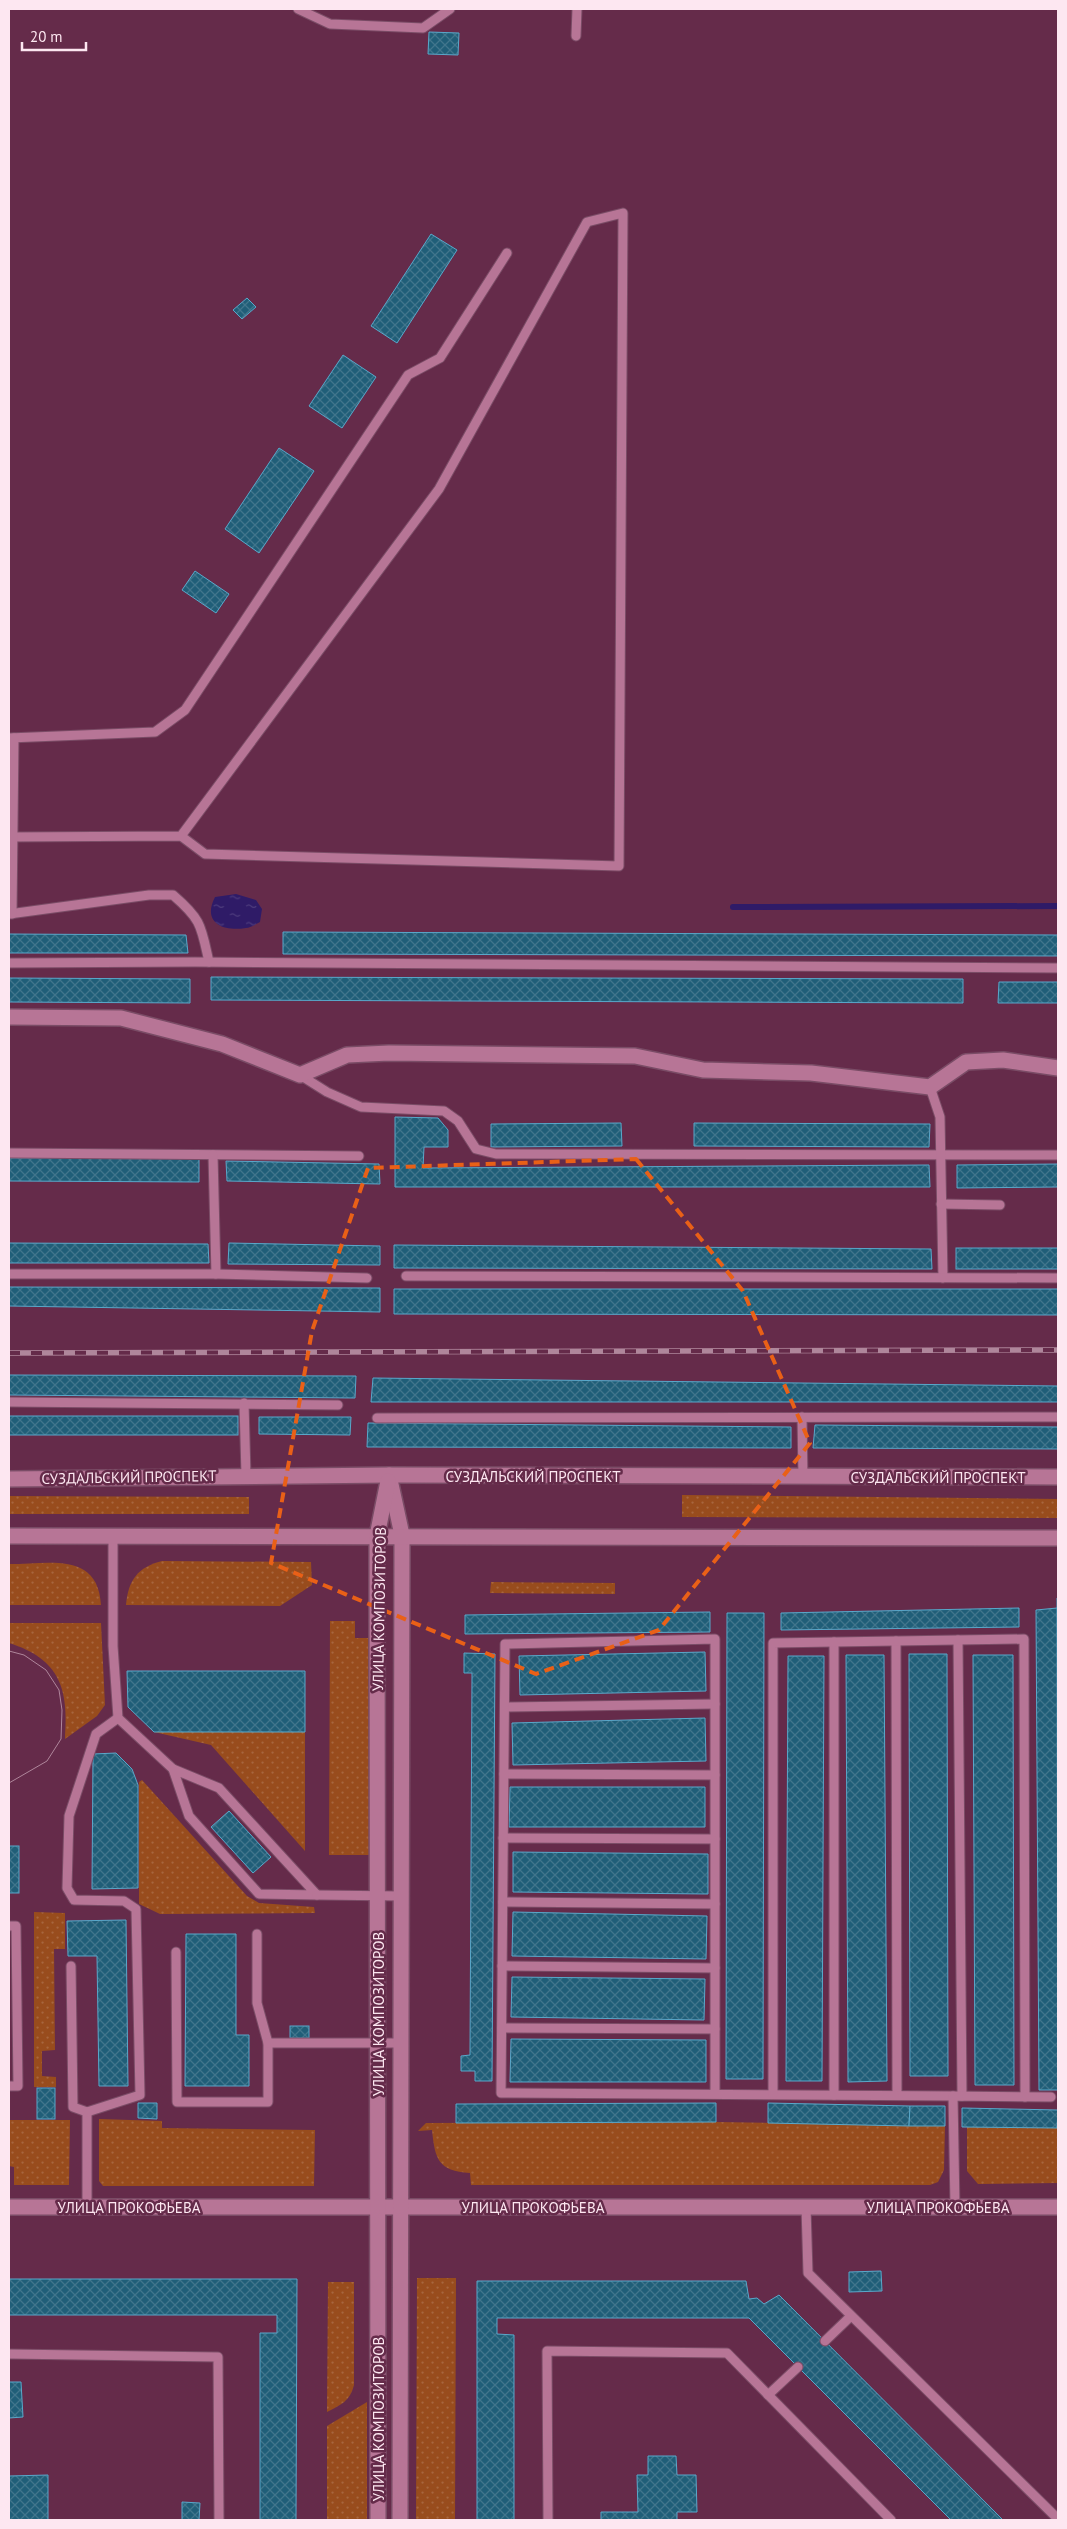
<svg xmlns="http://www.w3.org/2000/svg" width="1067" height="2529" viewBox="0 0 1067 2529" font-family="'PT Sans',sans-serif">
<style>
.grass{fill:url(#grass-dots)}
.water{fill:url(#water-ripples)}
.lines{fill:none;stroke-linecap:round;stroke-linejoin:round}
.stream{stroke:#2f1b67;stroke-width:6}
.building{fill:url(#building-cross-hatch);stroke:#59a8ca}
.lane-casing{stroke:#7a4c66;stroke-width:11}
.street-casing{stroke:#7a4c66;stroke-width:18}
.secondary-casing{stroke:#7a4c66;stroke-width:18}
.lane{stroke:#b77596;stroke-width:9}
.street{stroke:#b77596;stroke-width:15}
.secondary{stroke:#b77596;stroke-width:15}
.tram{stroke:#af869b;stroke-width:1}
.rail-casing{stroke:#af869b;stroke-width:5.5}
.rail{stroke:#652b4a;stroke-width:4;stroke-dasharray:11;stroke-linecap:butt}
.marked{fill:none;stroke:#e96017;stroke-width:4;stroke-dasharray:10 6;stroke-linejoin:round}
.labels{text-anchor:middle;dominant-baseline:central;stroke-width:5;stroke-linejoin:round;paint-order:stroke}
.street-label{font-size:15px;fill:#fde7f1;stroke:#652b4a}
</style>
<defs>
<pattern id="grass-dots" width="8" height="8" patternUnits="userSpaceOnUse" patternTransform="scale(1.25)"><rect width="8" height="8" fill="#984c1d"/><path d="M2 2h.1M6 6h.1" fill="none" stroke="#a7663e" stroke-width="1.8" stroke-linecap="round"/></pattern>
<pattern id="water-ripples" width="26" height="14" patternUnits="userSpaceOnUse" patternTransform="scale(1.25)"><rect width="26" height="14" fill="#2f1b67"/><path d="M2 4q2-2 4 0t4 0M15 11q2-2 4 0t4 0" fill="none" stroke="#4e3c7d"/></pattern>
<pattern id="building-cross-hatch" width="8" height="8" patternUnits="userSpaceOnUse" patternTransform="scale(1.25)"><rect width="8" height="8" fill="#205e78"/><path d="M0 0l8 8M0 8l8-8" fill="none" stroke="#41758c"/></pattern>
</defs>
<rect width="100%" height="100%" fill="#652b4a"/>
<g class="grass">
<path d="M682,1495L1058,1499V1518L682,1517Z"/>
<path d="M9,1496L249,1497V1514H9Z"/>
<path d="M162,1561L311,1562L312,1585L280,1606L126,1605C128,1580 138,1567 162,1561Z"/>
<path d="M9,1564C49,1564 98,1551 101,1605H9Z"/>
<path d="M491,1582L615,1583V1594L490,1593Z"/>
<path d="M330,1621H355V1638H369V1855H329Z"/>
<path d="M9,1623H101L105,1705L97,1716L65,1739C69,1689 60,1659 9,1643Z"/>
<path d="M154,1732H305V1851L211,1745Z"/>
<path d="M142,1780L247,1896L259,1903L314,1907L315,1913L160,1914L139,1904V1782Z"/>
<path d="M34,1912L65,1913V1949H54L55,2050L42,2051V2076L56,2077V2087H34Z"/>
<path d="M99,2119L162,2121V2128L315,2130L314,2186H103L99,2181Z"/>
<path d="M9,2120H70L69,2185H14V2167L9,2166Z"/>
<path d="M716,2122L945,2126L944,2170L938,2182L930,2185H471L470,2173C438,2171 435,2159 432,2130L418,2131L426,2123Z"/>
<path d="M967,2127L1058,2128V2183L978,2184L967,2171Z"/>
<path d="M417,2278H456L455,2520H416Z"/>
<path d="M328,2282H354V2385C350,2401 341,2405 327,2412Z"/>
<path d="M367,2402V2520H327V2426Z"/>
</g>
<path class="water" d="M236,894L256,900L262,909L260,922C256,924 250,928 246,928C222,932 202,922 215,897Z"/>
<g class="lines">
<path class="stream" d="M733,907L1058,906"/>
</g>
<g class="building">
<path d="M429,32L459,33L458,55L428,54Z"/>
<path d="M431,234L457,250L397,343L371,326Z"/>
<path d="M247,298L256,307L242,319L233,310Z"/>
<path d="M343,355L376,377L342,428L309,406Z"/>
<path d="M279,448L314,471L259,553L225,529Z"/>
<path d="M195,571L229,594L216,613L182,590Z"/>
<path d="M283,932L1058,935V956L283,954Z"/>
<path d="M9,934L186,935L188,953H9Z"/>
<path d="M211,977L963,979V1003L211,1000Z"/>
<path d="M9,978L190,979V1003L9,1002Z"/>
<path d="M999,982H1058V1003H998Z"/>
<path d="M395,1117L438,1118L448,1130V1147H424L423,1168L929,1165L930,1187H395Z"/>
<path d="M621,1123L622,1146L491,1147V1124Z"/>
<path d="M694,1123L930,1124L929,1147L694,1146Z"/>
<path d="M9,1158L199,1159V1182L9,1181Z"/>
<path d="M226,1161L379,1164L380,1184L227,1181Z"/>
<path d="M1058,1164V1187L957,1188V1165Z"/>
<path d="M9,1243L208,1244L209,1263H9Z"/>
<path d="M229,1243L380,1246V1265L228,1264Z"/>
<path d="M394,1245L931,1249L932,1269L394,1268Z"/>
<rect x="956" y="1248" width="102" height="21"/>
<path d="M9,1287L380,1288V1312L9,1306Z"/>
<path d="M394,1289H1058V1315L394,1314Z"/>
<path d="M9,1375L356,1376L355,1398L9,1395Z"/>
<path d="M373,1378L1058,1386V1402H371Z"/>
<rect x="9" y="1416" width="229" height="19"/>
<path d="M259,1417H351L350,1435L259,1434Z"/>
<path d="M368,1423L791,1427V1448L367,1447Z"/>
<path d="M815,1425L1058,1427V1449L813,1448Z"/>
<path d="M1057,1598H1058V1731L1057,1608Z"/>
<path d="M1019,1608V1627L781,1630V1613Z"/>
<path d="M1057,1608L1058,2090H1039L1036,1610Z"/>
<path d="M710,1612V1632L465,1634V1615Z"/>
<path d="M727,1613H764L763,2079H726Z"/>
<path d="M705,1652L706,1691L520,1695L519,1656Z"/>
<path d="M464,1653L495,1654L492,2081H475V2071H461V2056L470,2055L472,1673H464Z"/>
<path d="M909,1654H947L948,2076H910Z"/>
<path d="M846,1655H884L887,2081L848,2082Z"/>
<path d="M973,1655H1013L1014,2085H975Z"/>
<path d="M788,1656H824L822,2081H786Z"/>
<path d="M127,1671H305V1732H154L128,1707Z"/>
<path d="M705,1718L706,1761L513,1765L512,1723Z"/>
<path d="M116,1753L132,1769L138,1785V1888L92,1889L93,1754Z"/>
<path d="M510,1787H705V1827H509Z"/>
<path d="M229,1811L271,1857L253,1873L211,1827Z"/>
<rect x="9" y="1846" width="10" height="47"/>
<path d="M513,1852L708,1854V1894L513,1892Z"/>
<path d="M513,1912L707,1916L706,1959L512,1956Z"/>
<path d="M126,1920L128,2086H99L97,1956H68L67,1921Z"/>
<path d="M186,1934H236V2035H249V2086H185Z"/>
<path d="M512,1977L705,1979L704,2020L511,2017Z"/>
<rect x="290" y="2026" width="19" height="12"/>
<path d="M511,2039L706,2040V2082H510Z"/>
<rect x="37" y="2088" width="18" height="31"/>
<path d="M138,2103H157V2119L138,2118Z"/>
<path d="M716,2103V2122L456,2123V2104Z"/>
<path d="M768,2103L910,2106L909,2126L768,2123Z"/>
<path d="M910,2106H945V2126H909Z"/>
<path d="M962,2108L1058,2110L1057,2128L962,2127Z"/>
<path d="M881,2271L882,2291L849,2292V2272Z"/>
<path d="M9,2279H297L296,2520H260V2333H277V2315H9Z"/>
<path d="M477,2281H746L749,2299L757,2298L764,2304L779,2295L1003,2520H951L749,2318H497V2334L514,2335V2520H477Z"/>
<path d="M9,2382H21L23,2417L9,2418Z"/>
<path d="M648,2456H676L677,2475H696L697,2512H677V2520H601V2512H638L637,2475H648Z"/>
<path d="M48,2475V2520H9V2476Z"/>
<path d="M182,2502L200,2503L199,2520H182Z"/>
</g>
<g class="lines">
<g class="lane-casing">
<g id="lane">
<path d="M298,9L330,24L423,28L450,9"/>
<path d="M576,36L577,9"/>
<path d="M9,738L155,732L185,710L408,375L440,358L507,253"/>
<path d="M9,837L181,836L205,854L619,866L623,213L587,222L439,489L181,836"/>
<path d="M9,914L149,895H173C202,920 201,926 209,962"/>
<path d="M12,914L14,738"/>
<path d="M9,963L195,962L1058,968"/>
<path d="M300,1075L327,1092L361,1107L444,1111L458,1121L476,1149L496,1154L1058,1155"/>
<path d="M930,1087L940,1117L943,1278"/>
<path d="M9,1153L359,1156"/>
<path d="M213,1155L216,1274"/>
<path d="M941,1204L1000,1205"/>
<path d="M9,1274H216L367,1278"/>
<path d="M406,1276L1058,1278"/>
<path d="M9,1402L338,1405"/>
<path d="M244,1403L246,1475"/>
<path d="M802,1417L803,1477"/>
<path d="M377,1418L1058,1417"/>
<path d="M113,1536V1646L118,1718L173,1769"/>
<path d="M958,1640L962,2096"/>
<path d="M896,1641L897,2095"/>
<path d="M834,1642V2095"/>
<path d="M505,1707L715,1704"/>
<path d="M173,1769L219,1788L317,1895L259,1894L189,1816Z"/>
<path d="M504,1774L715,1775"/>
<path d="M503,1838L715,1839"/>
<path d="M317,1895L401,1896"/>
<path d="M503,1902L715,1904"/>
<path d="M9,1926H16L18,2086H9"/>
<path d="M176,1952L177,2102H268V2043L257,2003V1934"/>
<path d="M71,1966L73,2107L87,2112V2207"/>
<path d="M502,1966L715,1968"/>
<path d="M502,2028L715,2029"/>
<path d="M268,2043H401"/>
<path d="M715,2094V1639L505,1644L501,2093L953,2096"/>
<path d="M773,2094V1643L1024,1639L1025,2097"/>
<path d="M87,2112L140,2095L136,1909L124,1901L74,1900L67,1888L69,1816L96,1734L118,1718"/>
<path d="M806,2207L808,2273L1058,2519"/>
<path d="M955,2207L953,2096L1051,2097"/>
<path d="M825,2341L851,2316"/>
<path d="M9,2354L218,2357L219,2520"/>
<path d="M768,2395L798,2367"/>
<path d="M548,2520L547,2351L727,2353L891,2520"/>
</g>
</g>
<g class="street-casing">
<g id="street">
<path d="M9,1017L121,1018L222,1044L300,1075L347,1055L389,1053L635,1056L703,1070L811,1073L930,1087L966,1062L1003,1060L1058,1068"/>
<path d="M9,2207H1058"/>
</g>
</g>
<g class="secondary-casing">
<g id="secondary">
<path d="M389,1475L402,1535L400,2520"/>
<path d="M9,1479L389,1475L1058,1477"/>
<path d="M9,1536L1058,1538"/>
<path d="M378,2520L377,1536L388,1481"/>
</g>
</g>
<use href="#lane" class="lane"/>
<use href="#street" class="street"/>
<use href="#secondary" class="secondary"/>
<path class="tram" d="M9,1651L24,1655L46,1670L59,1690L62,1710L61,1739L47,1761L9,1783"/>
<g class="rail-casing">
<path id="rail" d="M9,1353L1058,1350"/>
</g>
<use href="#rail" class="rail"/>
</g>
<path class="marked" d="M636,1159L743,1291L810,1443L659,1630L536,1674L271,1563L312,1331L368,1168Z"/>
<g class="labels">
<g class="street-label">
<text x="533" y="1476">СУЗДАЛЬСКИЙ ПРОСПЕКТ</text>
<text transform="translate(129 1477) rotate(-1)">СУЗДАЛЬСКИЙ ПРОСПЕКТ</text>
<text x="938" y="1477">СУЗДАЛЬСКИЙ ПРОСПЕКТ</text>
<text transform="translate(379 1609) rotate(-89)">УЛИЦА КОМПОЗИТОРОВ</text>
<text transform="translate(378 2014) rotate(-90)">УЛИЦА КОМПОЗИТОРОВ</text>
<text x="129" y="2207">УЛИЦА ПРОКОФЬЕВА</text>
<text x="533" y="2207">УЛИЦА ПРОКОФЬЕВА</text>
<text x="938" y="2207">УЛИЦА ПРОКОФЬЕВА</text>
<text transform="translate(378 2419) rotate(-90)">УЛИЦА КОМПОЗИТОРОВ</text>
</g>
</g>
<rect width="1067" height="2529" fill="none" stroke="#fde7f1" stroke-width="20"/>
<path d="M22 42v8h64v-8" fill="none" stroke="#fde7f1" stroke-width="2.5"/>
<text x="30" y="42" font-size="15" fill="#fde7f1" stroke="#652b4a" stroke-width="4" paint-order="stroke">20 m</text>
</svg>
